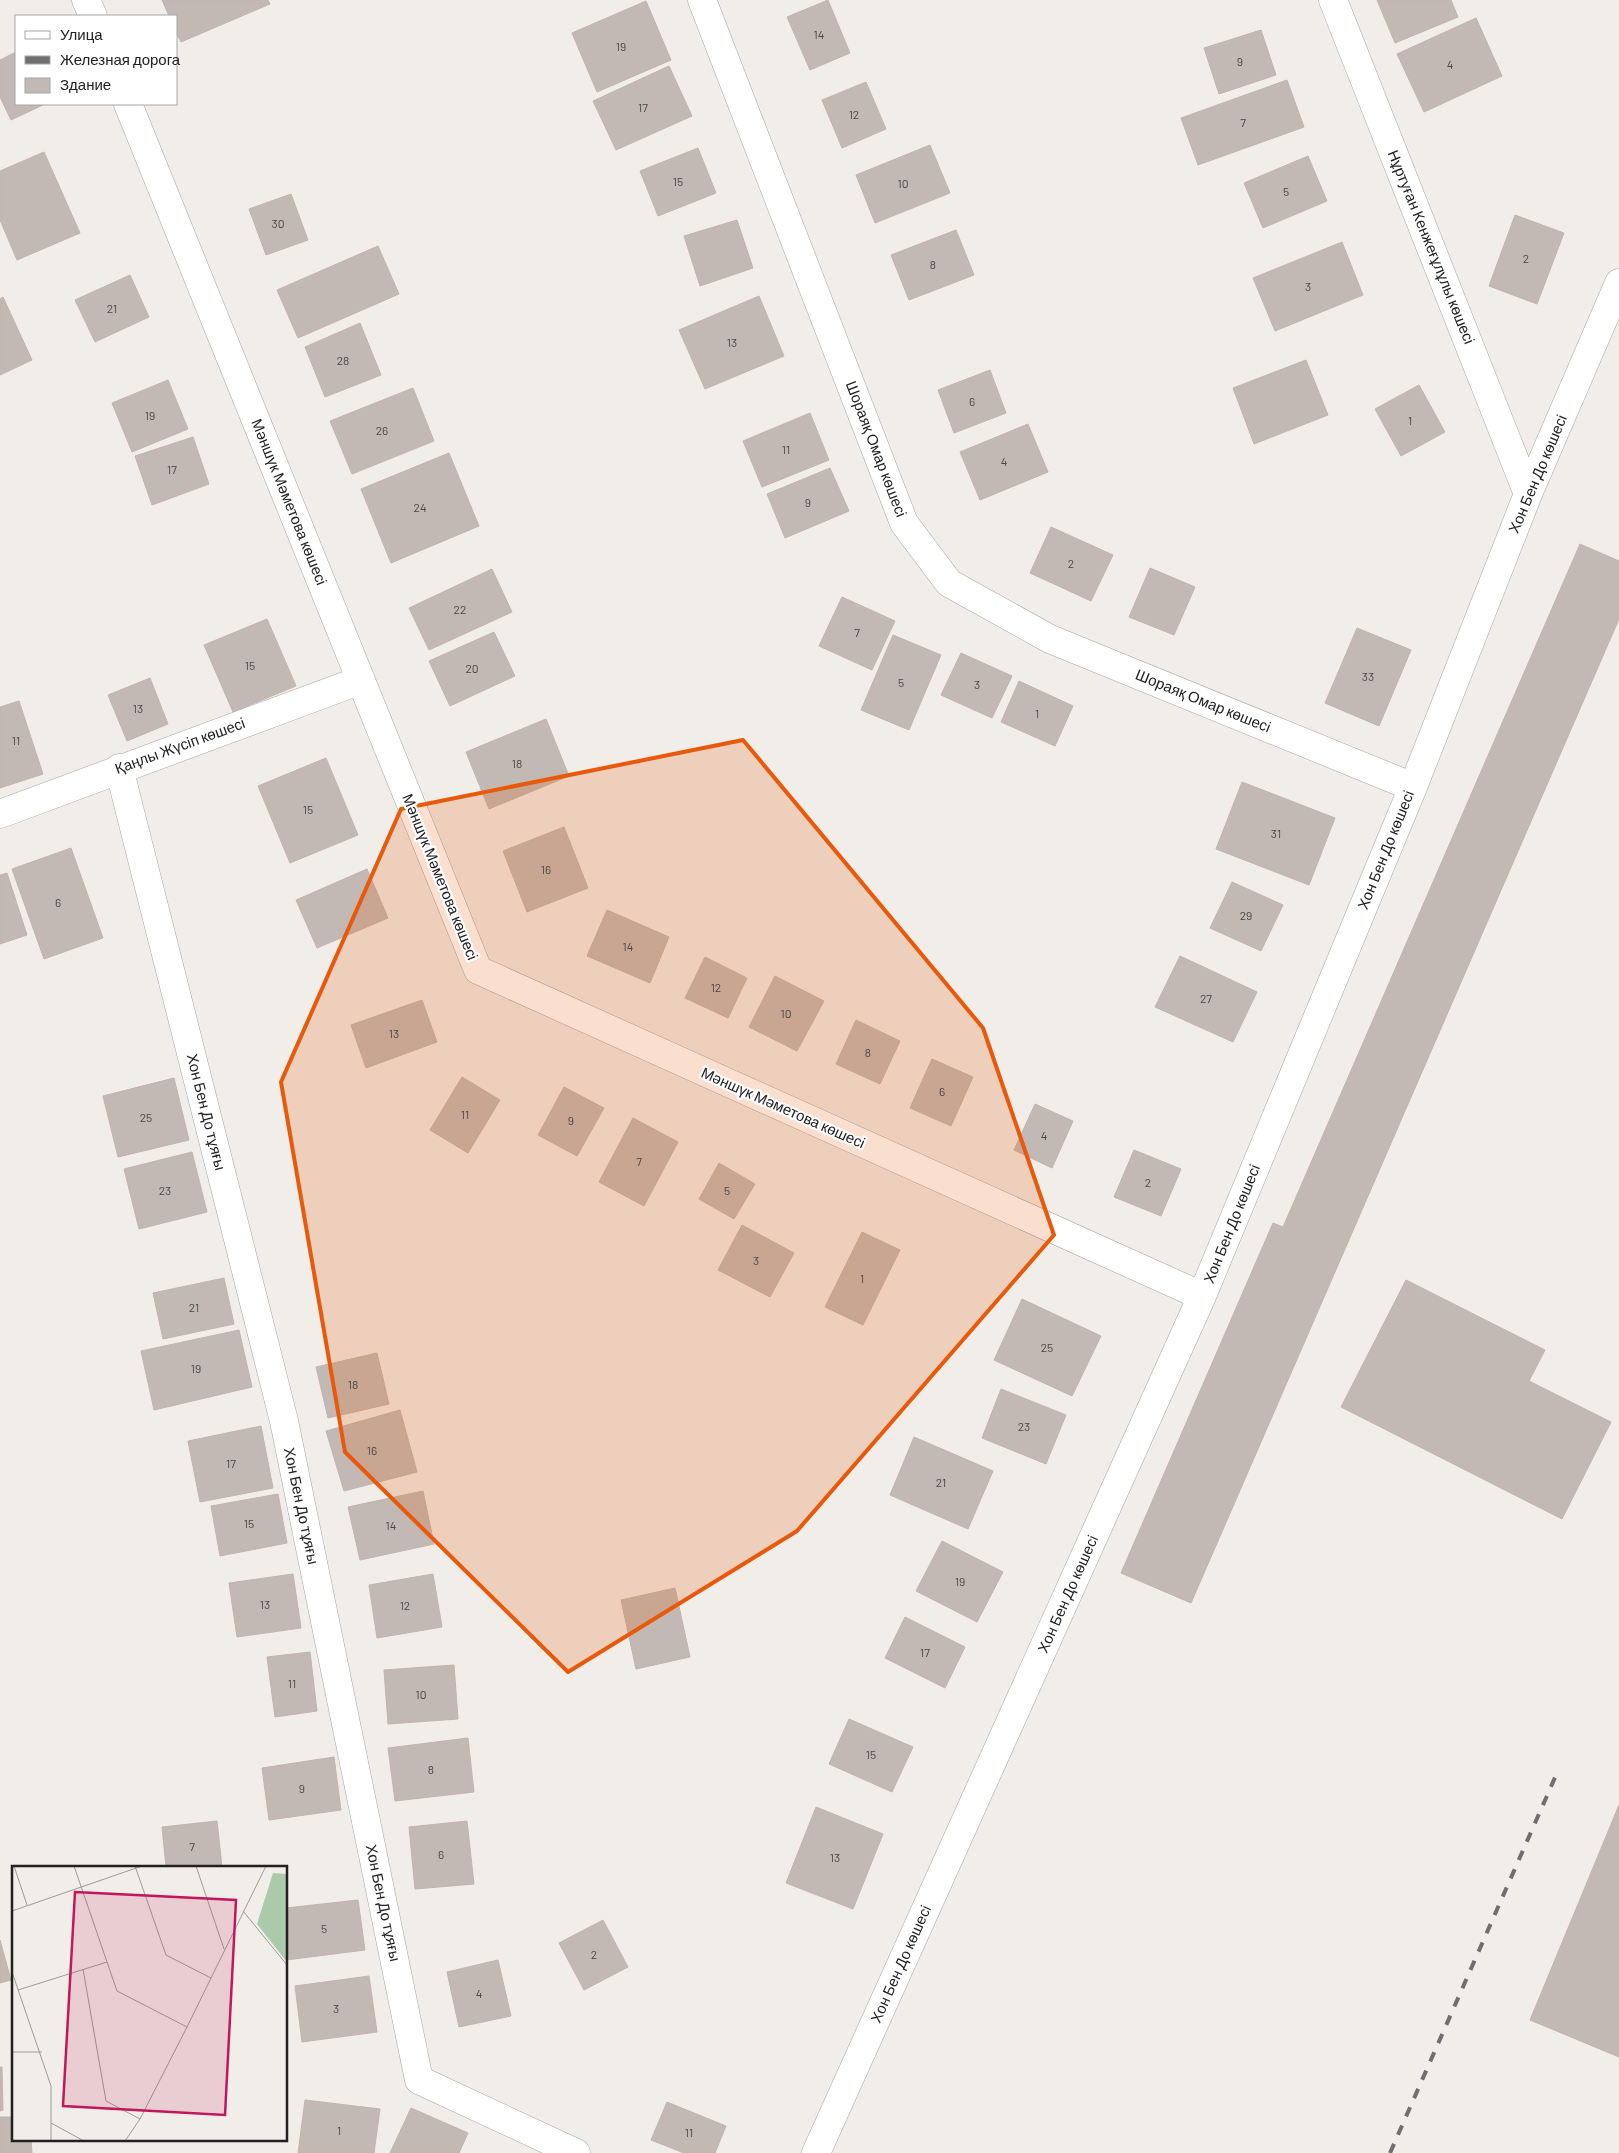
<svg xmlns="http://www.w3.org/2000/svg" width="1619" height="2153" font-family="Barlow,sans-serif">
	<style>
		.building { fill: #c2b9b5; stroke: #c3b3ab }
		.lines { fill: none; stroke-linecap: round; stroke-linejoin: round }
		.minor-casing { stroke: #a5a5a5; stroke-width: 29 }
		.minor { stroke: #fff; stroke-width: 28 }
		.rail { stroke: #6f6f6f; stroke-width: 4; stroke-dasharray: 10 10; stroke-linecap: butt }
		.marked { fill: #e8590c; fill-opacity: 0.2; stroke: #e8590c; stroke-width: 4; stroke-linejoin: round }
		.labels { text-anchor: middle; stroke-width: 4.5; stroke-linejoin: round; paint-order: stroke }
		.number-label { font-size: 12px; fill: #494746 }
		.street-label { font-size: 15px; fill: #212121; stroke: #fff }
		.inset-road { fill: none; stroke: #9e9b98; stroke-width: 1 }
		.view { fill: #c2185b; fill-opacity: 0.15; stroke: #c2185b; stroke-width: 2.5 }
		.inset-edge { fill: none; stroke: #212121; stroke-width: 2.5 }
	</style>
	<rect width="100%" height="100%" fill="#f1ede8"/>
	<path class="building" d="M162,0H268L270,4L181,42L176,32V16H169Z
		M828,0L850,53L810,70L787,17Z
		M1377,0H1451L1458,17L1395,43Z
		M646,1L671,60L597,92L572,33Z
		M1476,18L1502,76L1424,112L1397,54Z
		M1261,30L1276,75L1219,94L1204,48Z
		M16,52V104H45L11,120L0,97V60Z
		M669,66L692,116L616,150L593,101Z
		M1287,80L1304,127L1198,165L1181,118Z
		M866,82L886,129L842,148L822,100Z
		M930,145L950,193L875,223L856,175Z
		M698,148L716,193L658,216L640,171Z
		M44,152L80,233L17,260L0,220V171Z
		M1308,156L1327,201L1263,228L1244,183Z
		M291,194L308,240L266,255L249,209Z
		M1515,215L1564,233L1537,304L1489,286Z
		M737,220L753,268L700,286L684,236Z
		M956,230L974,275L909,300L891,255Z
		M1342,242L1363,295L1275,331L1253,278Z
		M378,246L399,294L298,338L277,290Z
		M130,275L149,317L95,342L75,300Z
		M759,296L784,356L705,389L679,330Z
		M3,297L32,360L0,375V299Z
		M360,323L381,375L325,397L305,347Z
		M1306,360L1328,415L1254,444L1233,388Z
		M990,370L1006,413L954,433L938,390Z
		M168,380L188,429L132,452L112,403Z
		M1419,385L1445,432L1401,456L1375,409Z
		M413,388L434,441L352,474L330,421Z
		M810,413L829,460L762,487L743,441Z
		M1028,424L1048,472L980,500L960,452Z
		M193,437L209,484L152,505L135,456Z
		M449,453L479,526L391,563L361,489Z
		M830,468L849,511L785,538L767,494Z
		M1051,527L1113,555L1091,601L1030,573Z
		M1580,544L1619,561V619L1191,1603L1121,1573L1273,1223L1283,1227Z
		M1150,568L1195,587L1174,635L1129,617Z
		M492,569L512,612L429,650L409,608Z
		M842,597L895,621L872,670L819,646Z
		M267,619L296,686L233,712L204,645Z
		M1357,628L1411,650L1379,726L1325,703Z
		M494,632L515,676L450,706L429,661Z
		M893,635L941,655L909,730L861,710Z
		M961,653L1012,676L992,718L941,695Z
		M150,678L168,724L127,741L108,695Z
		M1019,681L1073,706L1055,746L1001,722Z
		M19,701L43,774L0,788V707Z
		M546,719L569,776L489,809L466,752Z
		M326,758L358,835L290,863L258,786Z
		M1242,782L1335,818L1309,885L1216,849Z
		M564,827L588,888L527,912L503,851Z
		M71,848L103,938L44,959L12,869Z
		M367,869L388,918L317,948L296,900Z
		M7,873L27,935L0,944V875Z
		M1232,882L1283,905L1261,951L1210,928Z
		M607,910L669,937L650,983L587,956Z
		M1180,956L1257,992L1233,1042L1155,1007Z
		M705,957L747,978L728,1018L685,998Z
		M775,976L824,1001L797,1051L749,1027Z
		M422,1000L437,1042L366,1068L351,1025Z
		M856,1020L900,1041L880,1084L836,1064Z
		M932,1059L973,1077L951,1126L910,1108Z
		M462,1077L500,1100L468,1153L430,1130Z
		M174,1078L189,1140L118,1157L103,1096Z
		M564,1087L604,1108L577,1156L538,1135Z
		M1035,1104L1073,1121L1052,1168L1014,1150Z
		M633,1118L678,1142L644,1206L599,1182Z
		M1134,1150L1181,1169L1161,1216L1114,1197Z
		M192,1152L207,1212L139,1229L124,1169Z
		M719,1163L755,1184L734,1219L699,1199Z
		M742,1225L794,1253L770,1297L718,1270Z
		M862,1232L900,1250L863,1325L825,1307Z
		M224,1278L234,1324L163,1339L153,1293Z
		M1406,1280L1545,1350L1529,1381L1611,1422L1562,1519L1341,1407Z
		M1022,1299L1101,1336L1072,1396L994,1360Z
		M239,1330L252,1387L154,1410L141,1351Z
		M377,1353L389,1404L328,1418L316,1367Z
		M1001,1389L1066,1415L1046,1464L982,1438Z
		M400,1410L417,1472L344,1491L326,1431Z
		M261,1426L273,1488L200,1502L188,1441Z
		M914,1437L993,1471L968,1529L890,1495Z
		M423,1491L434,1544L360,1560L348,1507Z
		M278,1494L287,1543L220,1556L211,1506Z
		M942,1541L1003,1572L977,1622L916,1591Z
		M293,1574L301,1628L237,1637L229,1583Z
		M433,1574L442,1627L377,1638L369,1585Z
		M675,1588L690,1657L636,1669L621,1600Z
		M905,1617L965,1647L945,1688L885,1658Z
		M310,1652L317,1711L275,1717L267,1657Z
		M454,1665L458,1719L388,1724L384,1670Z
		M849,1719L913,1747L892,1792L829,1764Z
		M468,1738L474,1792L395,1801L388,1748Z
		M334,1757L341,1810L269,1820L262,1768Z
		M1619,1805V2057L1530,2020Z
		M816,1807L883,1834L853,1909L786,1883Z
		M217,1821L222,1867H166L162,1827Z
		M467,1821L474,1884L415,1889L409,1827Z
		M358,1900L365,1950L286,1960V1908Z
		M603,1920L628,1967L584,1990L559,1943Z
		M0,1940L11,1980L0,1983Z
		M498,1960L511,2016L459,2027L447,1972Z
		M369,1976L377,2032L302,2042L295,1986Z
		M0,2067H2L3,2110L0,2111Z
		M305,2100L380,2109L374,2153H298Z
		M667,2102L726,2126L715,2153H684L651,2140Z
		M411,2108L468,2133L459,2153H390Z
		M0,2117H14V2139H31L32,2153H0Z"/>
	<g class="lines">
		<g class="minor-casing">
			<path id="minor" d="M86,0L93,16
				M702,0L904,523L949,583L1050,639L1413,787
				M1333,0L1528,494
				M128,104L478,970L1202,1296
				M119,768L284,1421L419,2080L576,2153
				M0,814L361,680
				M816,2153L1202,1296L1413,787L1528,494L1619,283"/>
		</g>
		<use href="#minor" class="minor"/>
		<path class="rail" d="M1390,2153L1557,1773"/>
	</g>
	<path class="marked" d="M743,740L983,1028L1054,1235L797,1531L568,1672L345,1452L281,1082L401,809Z"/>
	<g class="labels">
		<g class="number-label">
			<text x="819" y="39">14</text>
			<text x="621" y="51">19</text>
			<text x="1240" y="66">9</text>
			<text x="1450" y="69">4</text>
			<text x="643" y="112">17</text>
			<text x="854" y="119">12</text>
			<text x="1243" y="127">7</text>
			<text x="678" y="186">15</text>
			<text x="903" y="188">10</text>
			<text x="1286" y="196">5</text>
			<text x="278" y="228">30</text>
			<text x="1526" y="263">2</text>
			<text x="933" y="269">8</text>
			<text x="1308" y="291">3</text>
			<text x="112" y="313">21</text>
			<text x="732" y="347">13</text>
			<text x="343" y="365">28</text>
			<text x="972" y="406">6</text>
			<text x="150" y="420">19</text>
			<text x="1410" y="425">1</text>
			<text x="382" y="435">26</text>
			<text x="786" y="454">11</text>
			<text x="1004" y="466">4</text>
			<text x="172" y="474">17</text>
			<text x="808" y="507">9</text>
			<text x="420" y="512">24</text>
			<text x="1071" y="568">2</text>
			<text x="460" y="614">22</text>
			<text x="857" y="637">7</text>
			<text x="250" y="670">15</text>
			<text x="472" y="673">20</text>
			<text x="1368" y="681">33</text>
			<text x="901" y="687">5</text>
			<text x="977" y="689">3</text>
			<text x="138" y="713">13</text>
			<text x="1037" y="718">1</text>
			<text x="16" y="745">11</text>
			<text x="517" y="768">18</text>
			<text x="308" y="814">15</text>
			<text x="1276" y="838">31</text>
			<text x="546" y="874">16</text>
			<text x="58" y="907">6</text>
			<text x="1246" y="920">29</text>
			<text x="628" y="951">14</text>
			<text x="716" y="992">12</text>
			<text x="1206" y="1003">27</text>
			<text x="786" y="1018">10</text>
			<text x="394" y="1038">13</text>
			<text x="868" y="1057">8</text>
			<text x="942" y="1096">6</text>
			<text x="465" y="1119">11</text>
			<text x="146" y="1122">25</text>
			<text x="571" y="1125">9</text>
			<text x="1044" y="1140">4</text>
			<text x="639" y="1166">7</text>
			<text x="1148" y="1187">2</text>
			<text x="165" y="1195">23</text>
			<text x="727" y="1195">5</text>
			<text x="756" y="1265">3</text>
			<text x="862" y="1283">1</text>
			<text x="194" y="1312">21</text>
			<text x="1047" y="1352">25</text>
			<text x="196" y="1373">19</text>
			<text x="353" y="1389">18</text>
			<text x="1024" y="1431">23</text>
			<text x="372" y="1455">16</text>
			<text x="231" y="1468">17</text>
			<text x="941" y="1487">21</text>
			<text x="249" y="1528">15</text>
			<text x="391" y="1530">14</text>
			<text x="960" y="1586">19</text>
			<text x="265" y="1609">13</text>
			<text x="405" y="1610">12</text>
			<text x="925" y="1657">17</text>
			<text x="292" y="1688">11</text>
			<text x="421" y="1699">10</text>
			<text x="871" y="1759">15</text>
			<text x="431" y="1774">8</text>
			<text x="302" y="1793">9</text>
			<text x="192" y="1851">7</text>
			<text x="441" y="1859">6</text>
			<text x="835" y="1862">13</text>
			<text x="324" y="1933">5</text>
			<text x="594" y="1959">2</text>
			<text x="479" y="1998">4</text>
			<text x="336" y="2013">3</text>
			<text x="339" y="2135">1</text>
			<text x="689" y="2137">11</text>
		</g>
		<g class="street-label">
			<text transform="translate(1431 247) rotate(68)" y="5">Нұртуған Кенжеғұлұлы көшесі</text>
			<text transform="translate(876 449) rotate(69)" y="5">Шораяқ Омар көшесі</text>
			<text transform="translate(1538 474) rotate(-67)" y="5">Хон Бен До көшесі</text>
			<text transform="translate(289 502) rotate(68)" y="5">Мәншүк Мәметова көшесі</text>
			<text transform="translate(1203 701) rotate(22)" y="5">Шораяқ Омар көшесі</text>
			<text transform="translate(180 746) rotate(-20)" y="5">Қаңлы Жүсіп көшесі</text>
			<text transform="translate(1386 850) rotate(-68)" y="5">Хон Бен До көшесі</text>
			<text transform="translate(440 877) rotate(68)" y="5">Мәншүк Мәметова көшесі</text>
			<text transform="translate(783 1108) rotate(24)" y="5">Мәншүк Мәметова көшесі</text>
			<text transform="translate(206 1112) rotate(76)" y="5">Хон Бен До тұяғы</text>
			<text transform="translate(1232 1224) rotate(-68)" y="5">Хон Бен До көшесі</text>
			<text transform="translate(301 1506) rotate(78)" y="5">Хон Бен До тұяғы</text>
			<text transform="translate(1068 1594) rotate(-66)" y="5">Хон Бен До көшесі</text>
			<text transform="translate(383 1903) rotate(78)" y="5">Хон Бен До тұяғы</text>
			<text transform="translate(901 1964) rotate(-66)" y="5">Хон Бен До көшесі</text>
		</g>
	</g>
	<g transform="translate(12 1866)">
		<rect width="275" height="275" fill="#f1ede8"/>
		<path d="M261,7L275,8V96L245,58Z" fill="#aacaab"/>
		<path class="inset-road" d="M2,0L15,39M62,0L105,125L175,161M123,0L154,89L199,112M184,0L212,83M0,45L130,0M231,45L275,99M71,103L94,235L128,253M0,106L39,220V275M6,124L95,96M0,186H30M39,257L72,275M113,275L128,253L175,161L254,0"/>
		<path class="view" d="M63,26L224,34L213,249L51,240Z"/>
		<rect width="275" height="275" class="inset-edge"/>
	</g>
	<rect x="15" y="15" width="162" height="90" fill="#ffffff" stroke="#a6a6a6"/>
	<rect x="25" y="31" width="25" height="8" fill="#ffffff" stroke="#a6a6a6"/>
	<text x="60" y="40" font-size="15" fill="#212121">Улица</text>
	<rect x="25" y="56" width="25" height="8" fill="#6f6f6f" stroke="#a6a6a6"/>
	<text x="60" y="65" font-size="15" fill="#212121">Железная дорога</text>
	<rect x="25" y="78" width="25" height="15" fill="#c2b9b5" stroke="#a6a6a6"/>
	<text x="60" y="90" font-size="15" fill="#212121">Здание</text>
</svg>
